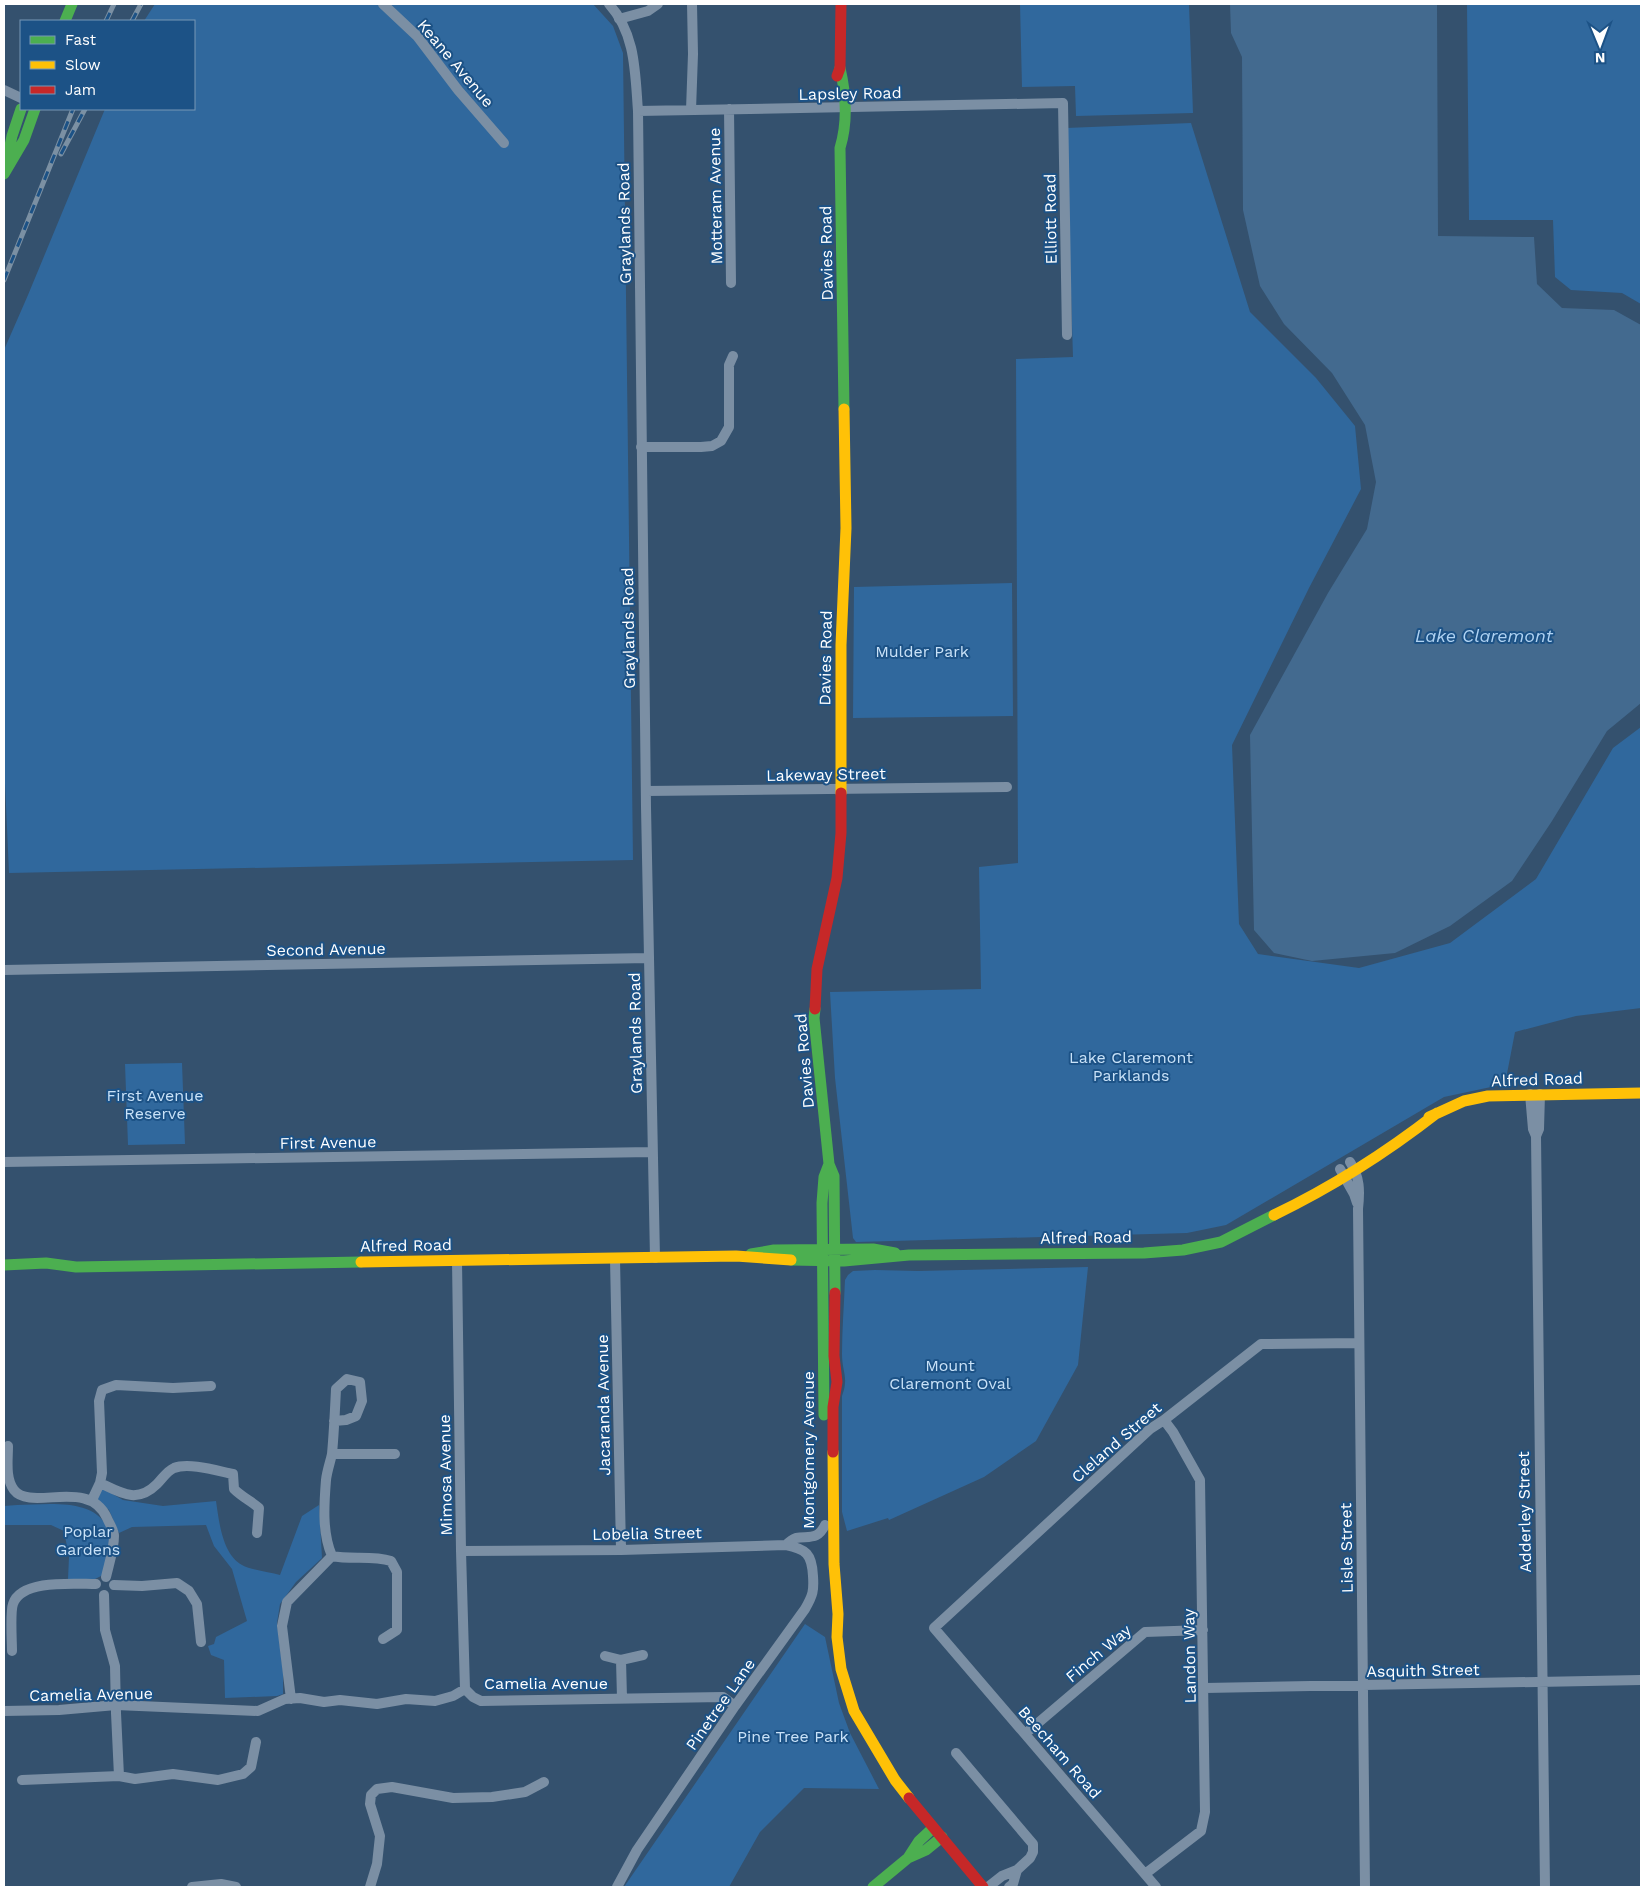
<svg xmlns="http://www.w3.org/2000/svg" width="1645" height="1891" font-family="'Work Sans',sans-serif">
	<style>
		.green { fill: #30689d }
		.water { fill: #436a8f }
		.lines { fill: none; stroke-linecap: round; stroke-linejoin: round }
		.street { stroke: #7b8fa4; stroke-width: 10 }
		.fast { stroke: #4caf50; stroke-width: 11 }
		.slow { stroke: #ffc107; stroke-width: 11 }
		.jam { stroke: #c62828; stroke-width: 11 }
		.rail-casing { stroke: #7b90a3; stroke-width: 5 }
		.rail { stroke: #1c5286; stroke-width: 3; stroke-dasharray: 9; stroke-linecap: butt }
		.labels { text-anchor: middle; stroke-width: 4; stroke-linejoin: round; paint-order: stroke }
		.street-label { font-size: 16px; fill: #fff; stroke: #1c5286 }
		.park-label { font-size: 16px; fill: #c9e2f8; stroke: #1c5286 }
		.water-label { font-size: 18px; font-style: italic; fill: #b0d3f3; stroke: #1c5286 }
	</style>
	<rect width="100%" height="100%" fill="#34516e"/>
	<path class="green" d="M155,4H593L613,26L623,53L633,860L9,873L4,761V350L28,295L105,109H194V21H144Z
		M1020,4H1189L1193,113L1076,116L1075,86L1022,87Z
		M1467,4H1641V304L1622,293L1571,290L1555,277L1553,220H1469Z
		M1191,123L1250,312L1316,378L1355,426L1361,489L1309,588L1232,745L1239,924L1258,954L1359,968L1450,943L1536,879L1613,748L1641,727V1008L1576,1016L1515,1032L1505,1084L1444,1097L1226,1225L1187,1233L856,1242L853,1238L835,1078L830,992L981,989L979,867L1018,863L1016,359L1073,357L1066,128Z
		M1012,583L1013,716L853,718L854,587Z
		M182,1063L185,1144L128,1145L125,1064Z
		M1088,1267L1078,1365L1036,1441L984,1477L889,1520L888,1518L847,1531L842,1512V1396C849,1377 842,1372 842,1354C842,1330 844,1305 845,1280L848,1275L853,1271L875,1270L918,1271Z
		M102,1488L123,1500L163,1506L216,1501C219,1521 222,1554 242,1565C251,1570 269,1572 280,1575L302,1516L319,1505L322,1558L296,1582L280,1604L277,1623L283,1671V1694L277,1696L225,1698L224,1660L211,1655L208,1646L214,1644L216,1637L247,1621L232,1569L214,1546L206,1525L132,1527L119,1533L109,1510L97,1500Z
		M17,1505C47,1505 99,1496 110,1534C112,1543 108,1563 107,1573L93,1580L68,1579L69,1557L64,1531L51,1525H4V1506Z
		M805,1624L825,1637L839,1703L850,1733L879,1789L804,1788L760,1832L729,1887H624Z"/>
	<path class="water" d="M1230,4H1437L1438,236L1534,237L1537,284L1562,308L1614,310L1641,325V703L1607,731L1552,821L1512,881L1450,926L1395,953L1312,961L1274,953L1254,930L1250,735L1328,593L1367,529L1376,482L1365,425L1332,373L1284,324L1260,286L1243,210L1242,57L1231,33Z"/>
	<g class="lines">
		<path class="street" d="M383,4L417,36L458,90L504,143
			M609,4C636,34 635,73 638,111L646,807L655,1258
			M619,19L648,11L658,4
			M4,90L21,98
			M729,109L731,283
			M691,110L693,54L692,4
			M638,111L1063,103L1067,335
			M641,447H701L712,446L721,441L729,427V365L733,356
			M646,791L1007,787
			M4,970L649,958
			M1530,1094L1533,1129L1536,1136L1545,1887
			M1536,1136L1539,1129L1540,1094
			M4,1162L652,1152
			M1350,1162C1360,1177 1360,1191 1358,1209L1365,1887
			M1340,1169L1354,1194L1357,1203
			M615,1259L621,1550
			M457,1260L461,1551L465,1689
			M8,1446C8,1460 5,1478 14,1490C31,1512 89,1477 107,1518C109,1523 114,1530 114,1536C114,1549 109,1564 106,1577
			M332,1454H395
			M100,1483C121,1493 137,1504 157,1484C163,1478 167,1471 174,1468C189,1462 218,1471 233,1474L234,1489C242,1497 251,1501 259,1508L257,1533
			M92,1500L100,1483L102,1473L99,1401L102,1390L116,1385L173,1388L211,1386
			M461,1551L621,1550L786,1545C789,1542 793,1539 796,1538C810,1536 818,1540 825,1525
			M332,1556C351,1560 372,1555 391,1561L397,1572V1630L383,1639
			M114,1585L142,1586L177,1583L189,1591L197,1604L201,1642
			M104,1595L105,1630L115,1666L116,1713L119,1776
			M12,1651C12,1641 10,1612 13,1604C21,1579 74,1584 96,1584
			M605,1656L621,1660
			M1205,1688L1641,1680
			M622,1698L621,1660L643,1655
			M291,1699L282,1626L287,1602L332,1556C322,1533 324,1505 326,1480C327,1471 330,1463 332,1454C334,1432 335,1410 336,1389L347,1379L360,1382L362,1401L356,1416L346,1420L334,1421
			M4,1711L59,1710L116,1705L258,1711L285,1699L300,1698L324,1702L340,1700L377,1704L406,1699L435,1701L453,1696L465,1689L473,1697L481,1701L723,1697L735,1706
			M1025,1734L1145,1632L1203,1630
			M956,1753L1033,1844V1852L1030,1858L1017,1870L1002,1876L988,1887
			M22,1780L119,1776L135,1779L173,1774L218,1780L243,1774L251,1767L256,1742
			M1145,1874L1201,1831L1205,1812L1200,1480L1173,1432L1164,1420
			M192,1887L221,1884L236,1887
			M370,1887L377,1864L380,1836L370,1804L371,1795L377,1789L392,1787L453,1798L492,1797L525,1792L544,1782
			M617,1887L637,1850L735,1706L805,1609C813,1595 814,1591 813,1576C812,1554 806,1549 786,1545
			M1009,1887L1013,1884L1017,1870
			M1156,1887L934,1628L1150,1429L1164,1420L1261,1344L1359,1343"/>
		<path class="fast" d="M65,21L72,4
			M840,68C846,94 848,122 840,148L844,409
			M7,160L12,136L21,109
			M4,174L24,140L35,109
			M815,1009L814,1018L829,1164L834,1176L835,1293
			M751,1254L774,1250L873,1249L895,1253
			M791,1260L844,1261L909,1255L1144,1253L1183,1250L1221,1242L1274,1215
			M4,1265L46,1263L76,1267L361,1262
			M824,1415L822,1203L824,1177L829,1164
			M908,1858L919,1841L933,1828
			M873,1887L908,1858L926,1850L942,1837"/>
		<path class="slow" d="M841,793V645L846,528L844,409
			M1429,1117L1464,1101L1488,1096L1641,1093
			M1274,1215C1332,1187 1387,1152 1437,1113
			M361,1262L736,1256L791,1260
			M833,1452L834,1564L838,1614L837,1637L841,1669L854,1711L895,1780L909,1798"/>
		<path class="jam" d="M837,76L840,68L841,4
			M815,1009L817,969L837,878L841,833V793
			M833,1452V1407L837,1382L834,1356L835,1293
			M909,1798L983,1887"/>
		<g class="rail-casing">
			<path id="rail" d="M106,21L114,4
				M132,21L141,4
				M61,154L85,109
				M4,280L73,109"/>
		</g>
		<use href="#rail" class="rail"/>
	</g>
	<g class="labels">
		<g class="street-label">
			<text transform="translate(456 63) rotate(50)" y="6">Keane Avenue</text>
			<text transform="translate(850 93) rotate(-1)" y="6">Lapsley Road</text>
			<text transform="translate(715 196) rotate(-91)" y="6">Motteram Avenue</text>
			<text transform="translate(1050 219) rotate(-91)" y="6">Elliott Road</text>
			<text transform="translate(624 223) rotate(-91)" y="6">Graylands Road</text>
			<text transform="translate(826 253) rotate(-91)" y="6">Davies Road</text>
			<text transform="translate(628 628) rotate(-91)" y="6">Graylands Road</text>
			<text transform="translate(825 658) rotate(-89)" y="6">Davies Road</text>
			<text transform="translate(826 774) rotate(-1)" y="6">Lakeway Street</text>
			<text transform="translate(326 949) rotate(-1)" y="6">Second Avenue</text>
			<text transform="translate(635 1033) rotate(-91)" y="6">Graylands Road</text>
			<text transform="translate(804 1061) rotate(-95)" y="6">Davies Road</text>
			<text transform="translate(1537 1079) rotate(-2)" y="6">Alfred Road</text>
			<text transform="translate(328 1142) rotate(-1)" y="6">First Avenue</text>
			<text transform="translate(1086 1237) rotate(-1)" y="6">Alfred Road</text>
			<text transform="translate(406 1245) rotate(-1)" y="6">Alfred Road</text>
			<text transform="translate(603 1405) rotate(-91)" y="6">Jacaranda Avenue</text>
			<text transform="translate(1116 1442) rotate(-41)" y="6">Cleland Street</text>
			<text transform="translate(808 1450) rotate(-90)" y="6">Montgomery Avenue</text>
			<text transform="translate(445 1475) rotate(-91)" y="6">Mimosa Avenue</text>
			<text transform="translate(1524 1512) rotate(-91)" y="6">Adderley Street</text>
			<text transform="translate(647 1533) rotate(-1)" y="6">Lobelia Street</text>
			<text transform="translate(1346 1548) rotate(-91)" y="6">Lisle Street</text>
			<text transform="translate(1098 1653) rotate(-40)" y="6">Finch Way</text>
			<text transform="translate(1189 1656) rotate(-91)" y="6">Landon Way</text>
			<text transform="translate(1423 1670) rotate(-1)" y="6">Asquith Street</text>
			<text x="546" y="1689">Camelia Avenue</text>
			<text transform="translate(91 1694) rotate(-1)" y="6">Camelia Avenue</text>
			<text transform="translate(720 1704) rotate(-55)" y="6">Pinetree Lane</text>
			<text transform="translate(1060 1752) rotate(49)" y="6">Beecham Road</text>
		</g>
		<g class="park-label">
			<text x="922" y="657">Mulder Park</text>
			<text x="1131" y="1063">Lake Claremont<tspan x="1131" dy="18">Parklands</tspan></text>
			<text x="155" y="1101">First Avenue<tspan x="155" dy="18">Reserve</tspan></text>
			<text x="950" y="1371">Mount<tspan x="950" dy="18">Claremont Oval</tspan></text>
			<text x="88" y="1537">Poplar<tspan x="88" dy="18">Gardens</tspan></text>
			<text x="793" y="1742">Pine Tree Park</text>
		</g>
		<g class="water-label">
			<text x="1484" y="642">Lake Claremont</text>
		</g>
	</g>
	<rect width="1645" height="1891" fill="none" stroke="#ffffff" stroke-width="10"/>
	<rect x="20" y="20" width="175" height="90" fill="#1c5286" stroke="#7797b6"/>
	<rect x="30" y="36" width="25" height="8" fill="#4caf50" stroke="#7797b6"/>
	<text x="65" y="45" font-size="15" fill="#ffffff">Fast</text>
	<rect x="30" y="61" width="25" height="8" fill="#ffc107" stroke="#7797b6"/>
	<text x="65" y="70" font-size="15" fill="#ffffff">Slow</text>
	<rect x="30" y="86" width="25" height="8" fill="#c62828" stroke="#7797b6"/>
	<text x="65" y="95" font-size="15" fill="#ffffff">Jam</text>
	<g transform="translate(1600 45) rotate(179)" stroke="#1c5286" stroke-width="4" paint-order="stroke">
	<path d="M0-4L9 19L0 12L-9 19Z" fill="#ffffff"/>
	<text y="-8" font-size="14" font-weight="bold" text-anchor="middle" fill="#ffffff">N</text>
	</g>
</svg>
